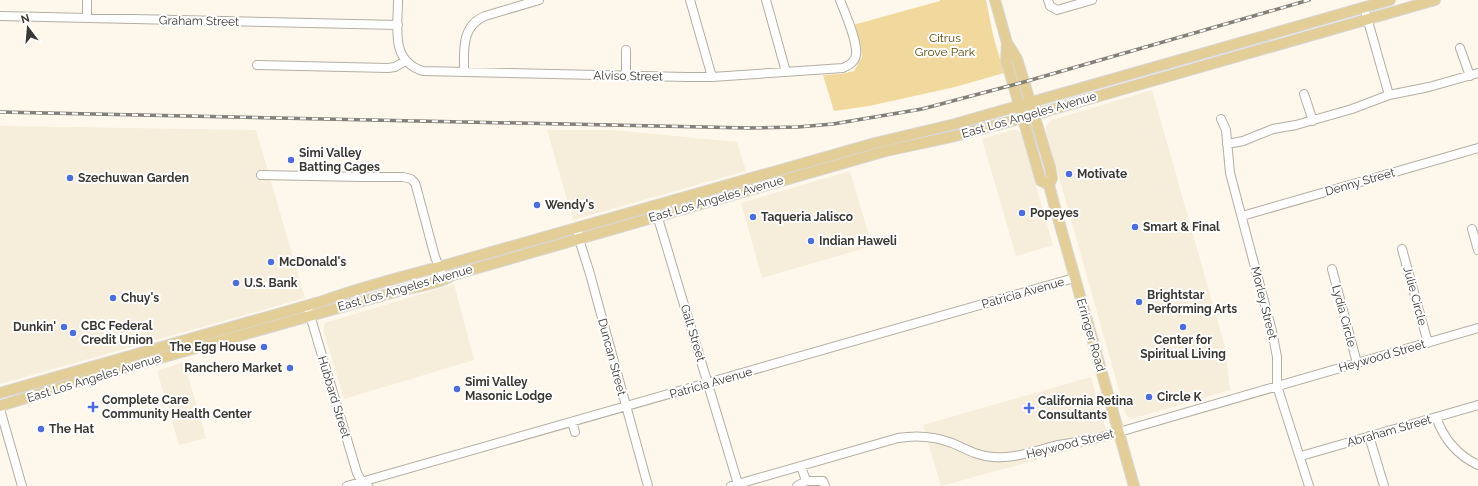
<svg xmlns="http://www.w3.org/2000/svg" width="1478" height="486" font-family="Raleway,sans-serif">
	<style>
		.built { fill: #f6eeda }
		.green { fill: #f1d99e }
		.lines { fill: none; stroke-linecap: round; stroke-linejoin: round }
		.minor-casing { stroke: #b4afa3; stroke-width: 10 }
		.major-casing { stroke: #d8d7d6; stroke-width: 12 }
		.minor { stroke: #fff; stroke-width: 8 }
		.major { stroke: #e3ce98; stroke-width: 10 }
		.rail-casing { stroke: #848078; stroke-width: 3.5 }
		.rail { stroke: #fff; stroke-width: 2; stroke-dasharray: 6; stroke-linecap: butt }
		.poi-dot { fill: #4c6ee2; stroke: #fff; stroke-width: 1.5 }
		.labels { text-anchor: middle; stroke-width: 4; stroke-linejoin: round; paint-order: stroke }
		.street-label { font-size: 12px; fill: #3b3934; stroke: #fff }
		.park-label { font-size: 12px; fill: #5e4800; stroke: #fff }
		.poi-label { font-size: 12px; font-weight: bold; fill: #3b3934; stroke: #fff; text-anchor: start }
	</style>
	<rect width="100%" height="100%" fill="#fdf8eb"/>
	<path class="built" d="M1152,90L1223,340L1226,354L1230,390L1131,419L1126,415L1046,131V126L1052,120Z
		M0,126L256,130L305,298L0,384Z
		M547,130H612L737,142L746,171L573,220Z
		M1012,130H1017L1021,133L1053,245L1016,256L982,139Z
		M850,171L872,246L762,278L741,203Z
		M454,284L474,360L344,399L323,329L325,323Z
		M184,362L206,438L179,445L157,371Z
		M1091,377L1109,440L941,486L923,425Z"/>
	<path class="green" d="M940,0H986L993,35L1004,73L955,87L869,106L834,111L823,75L841,74L854,71L862,57L861,46L853,25L940,1Z"/>
	<g class="lines">
		<g class="minor-casing">
			<path id="minor" d="M398,0C398,28 390,61 423,71L687,77H712L843,68C849,65 855,62 856,55C858,42 845,13 840,0
				M690,0L712,77
				M766,0L786,72
				M1048,0L1050,6L1057,10L1092,0
				M1364,7L1389,95
				M0,16L398,25
				M87,18V0
				M1460,48L1470,76
				M257,65L388,68L395,67L405,61
				M464,72C464,50 461,26 485,16L539,0
				M626,76V50
				M1304,94L1313,121
				M1221,119L1226,130L1230,173L1272,331L1277,357V386L1309,486
				M1227,144L1243,141L1273,129L1296,125L1352,109L1389,95L1429,87L1478,73
				M261,175L361,177H403L411,179L415,183L416,186L435,257L445,280
				M654,205L738,484
				M1242,216L1478,148
				M578,228L579,239L590,274L648,486
				M1472,229L1478,250
				M1402,249L1428,343
				M1332,269L1357,363
				M307,305L357,473L362,482L368,486
				M0,409L22,486
				M1436,417C1444,440 1457,455 1478,465
				M572,422L575,432
				M1369,436L1384,486
				M1301,456L1478,405
				M801,466L806,481
				M347,486L1074,278
				M731,486L898,438C916,435 934,436 952,443C966,449 978,456 993,457C1016,459 1036,450 1059,445C1069,443 1079,442 1089,440C1099,438 1109,435 1119,432L1478,328
				M797,486L806,481H823L825,486"/>
		</g>
		<g class="major-casing">
			<path id="major" d="M995,0L1007,43L1017,59L1050,167L1052,178L1049,185L1054,204L1134,486
				M1007,43L1006,61L1011,77L1041,181L1049,185
				M0,393L323,301C361,287 400,277 439,267L875,143L955,124L1390,0
				M0,406L100,375L402,290C419,286 438,284 453,275L886,151L951,137L1008,122L1435,0"/>
		</g>
		<use href="#minor" class="minor"/>
		<use href="#major" class="major"/>
		<g class="rail-casing">
			<path id="rail" d="M0,112L749,128L798,127L833,124L922,109L1024,82L1309,0"/>
		</g>
		<use href="#rail" class="rail"/>
	</g>
	<g class="poi-dot">
		<circle cx="291" cy="160" r="4"/>
		<circle cx="1069" cy="174" r="4"/>
		<circle cx="70" cy="178" r="4"/>
		<circle cx="537" cy="205" r="4"/>
		<circle cx="1022" cy="213" r="4"/>
		<circle cx="753" cy="217" r="4"/>
		<circle cx="1135" cy="227" r="4"/>
		<circle cx="811" cy="241" r="4"/>
		<circle cx="271" cy="262" r="4"/>
		<circle cx="236" cy="283" r="4"/>
		<circle cx="113" cy="298" r="4"/>
		<circle cx="1139" cy="302" r="4"/>
		<circle cx="64" cy="327" r="4"/>
		<circle cx="1183" cy="327" r="4"/>
		<circle cx="73" cy="333" r="4"/>
		<circle cx="264" cy="347" r="4"/>
		<circle cx="290" cy="368" r="4"/>
		<circle cx="457" cy="389" r="4"/>
		<circle cx="1149" cy="397" r="4"/>
		<path d="M91 401h4v4h4v4h-4v4h-4v-4h-4v-4h4z"/>
		<path d="M1027 402h4v4h4v4h-4v4h-4v-4h-4v-4h4z"/>
		<circle cx="41" cy="429" r="4"/>
	</g>
	<g class="labels">
		<g class="street-label">
			<text transform="translate(199 21) rotate(1)" y="4">Graham Street</text>
			<text transform="translate(628 76) rotate(1)" y="4">Alviso Street</text>
			<text transform="translate(1029 115) rotate(-16)" y="4">East Los Angeles Avenue</text>
			<text transform="translate(1360 182) rotate(-16)" y="4">Denny Street</text>
			<text transform="translate(716 199) rotate(-16)" y="4">East Los Angeles Avenue</text>
			<text transform="translate(405 288) rotate(-16)" y="4">East Los Angeles Avenue</text>
			<text transform="translate(1023 293) rotate(-16)" y="4">Patricia Avenue</text>
			<text transform="translate(1415 296) rotate(75)" y="4">Julie Circle</text>
			<text transform="translate(1264 303) rotate(76)" y="4">Morley Street</text>
			<text transform="translate(1344 316) rotate(75)" y="4">Lydia Circle</text>
			<text transform="translate(693 333) rotate(73)" y="4">Galt Street</text>
			<text transform="translate(1091 335) rotate(74)" y="4">Erringer Road</text>
			<text transform="translate(1382 356) rotate(-16)" y="4">Heywood Street</text>
			<text transform="translate(612 357) rotate(75)" y="4">Duncan Street</text>
			<text transform="translate(94 378) rotate(-17)" y="4">East Los Angeles Avenue</text>
			<text transform="translate(711 383) rotate(-16)" y="4">Patricia Avenue</text>
			<text transform="translate(334 397) rotate(73)" y="4">Hubbard Street</text>
			<text transform="translate(1389 431) rotate(-16)" y="4">Abraham Street</text>
			<text transform="translate(1070 444) rotate(-14)" y="4">Heywood Street</text>
		</g>
		<g class="park-label">
			<text x="945" y="42">Citrus<tspan x="945" dy="14">Grove Park</tspan></text>
		</g>
		<g class="poi-label">
			<text x="299" y="157">Simi Valley<tspan x="299" dy="14">Batting Cages</tspan></text>
			<text x="1077" y="178">Motivate</text>
			<text x="78" y="182">Szechuwan Garden</text>
			<text x="545" y="209">Wendy's</text>
			<text x="1030" y="217">Popeyes</text>
			<text x="761" y="221">Taqueria Jalisco</text>
			<text x="1143" y="231">Smart &amp; Final</text>
			<text x="819" y="245">Indian Haweli</text>
			<text x="279" y="266">McDonald's</text>
			<text x="244" y="287">U.S. Bank</text>
			<text x="1147" y="299">Brightstar<tspan x="1147" dy="14">Performing Arts</tspan></text>
			<text x="121" y="302">Chuy's</text>
			<text x="81" y="330">CBC Federal<tspan x="81" dy="14">Credit Union</tspan></text>
			<text x="56" y="331" text-anchor="end">Dunkin'</text>
			<text x="1183" y="344" text-anchor="middle">Center for<tspan x="1183" dy="14">Spiritual Living</tspan></text>
			<text x="256" y="351" text-anchor="end">The Egg House</text>
			<text x="282" y="372" text-anchor="end">Ranchero Market</text>
			<text x="465" y="386">Simi Valley<tspan x="465" dy="14">Masonic Lodge</tspan></text>
			<text x="1157" y="401">Circle K</text>
			<text x="102" y="404">Complete Care<tspan x="102" dy="14">Community Health Center</tspan></text>
			<text x="1038" y="405">California Retina<tspan x="1038" dy="14">Consultants</tspan></text>
			<text x="49" y="433">The Hat</text>
		</g>
	</g>
	<g transform="translate(28 28) rotate(344)" stroke="#ffffff" stroke-width="3" paint-order="stroke">
	<path d="M0-3L7 15L0 10L-7 15Z" fill="#3b3934"/>
	<text y="-6" font-size="11" font-weight="bold" text-anchor="middle" fill="#3b3934">N</text>
	</g>
</svg>
